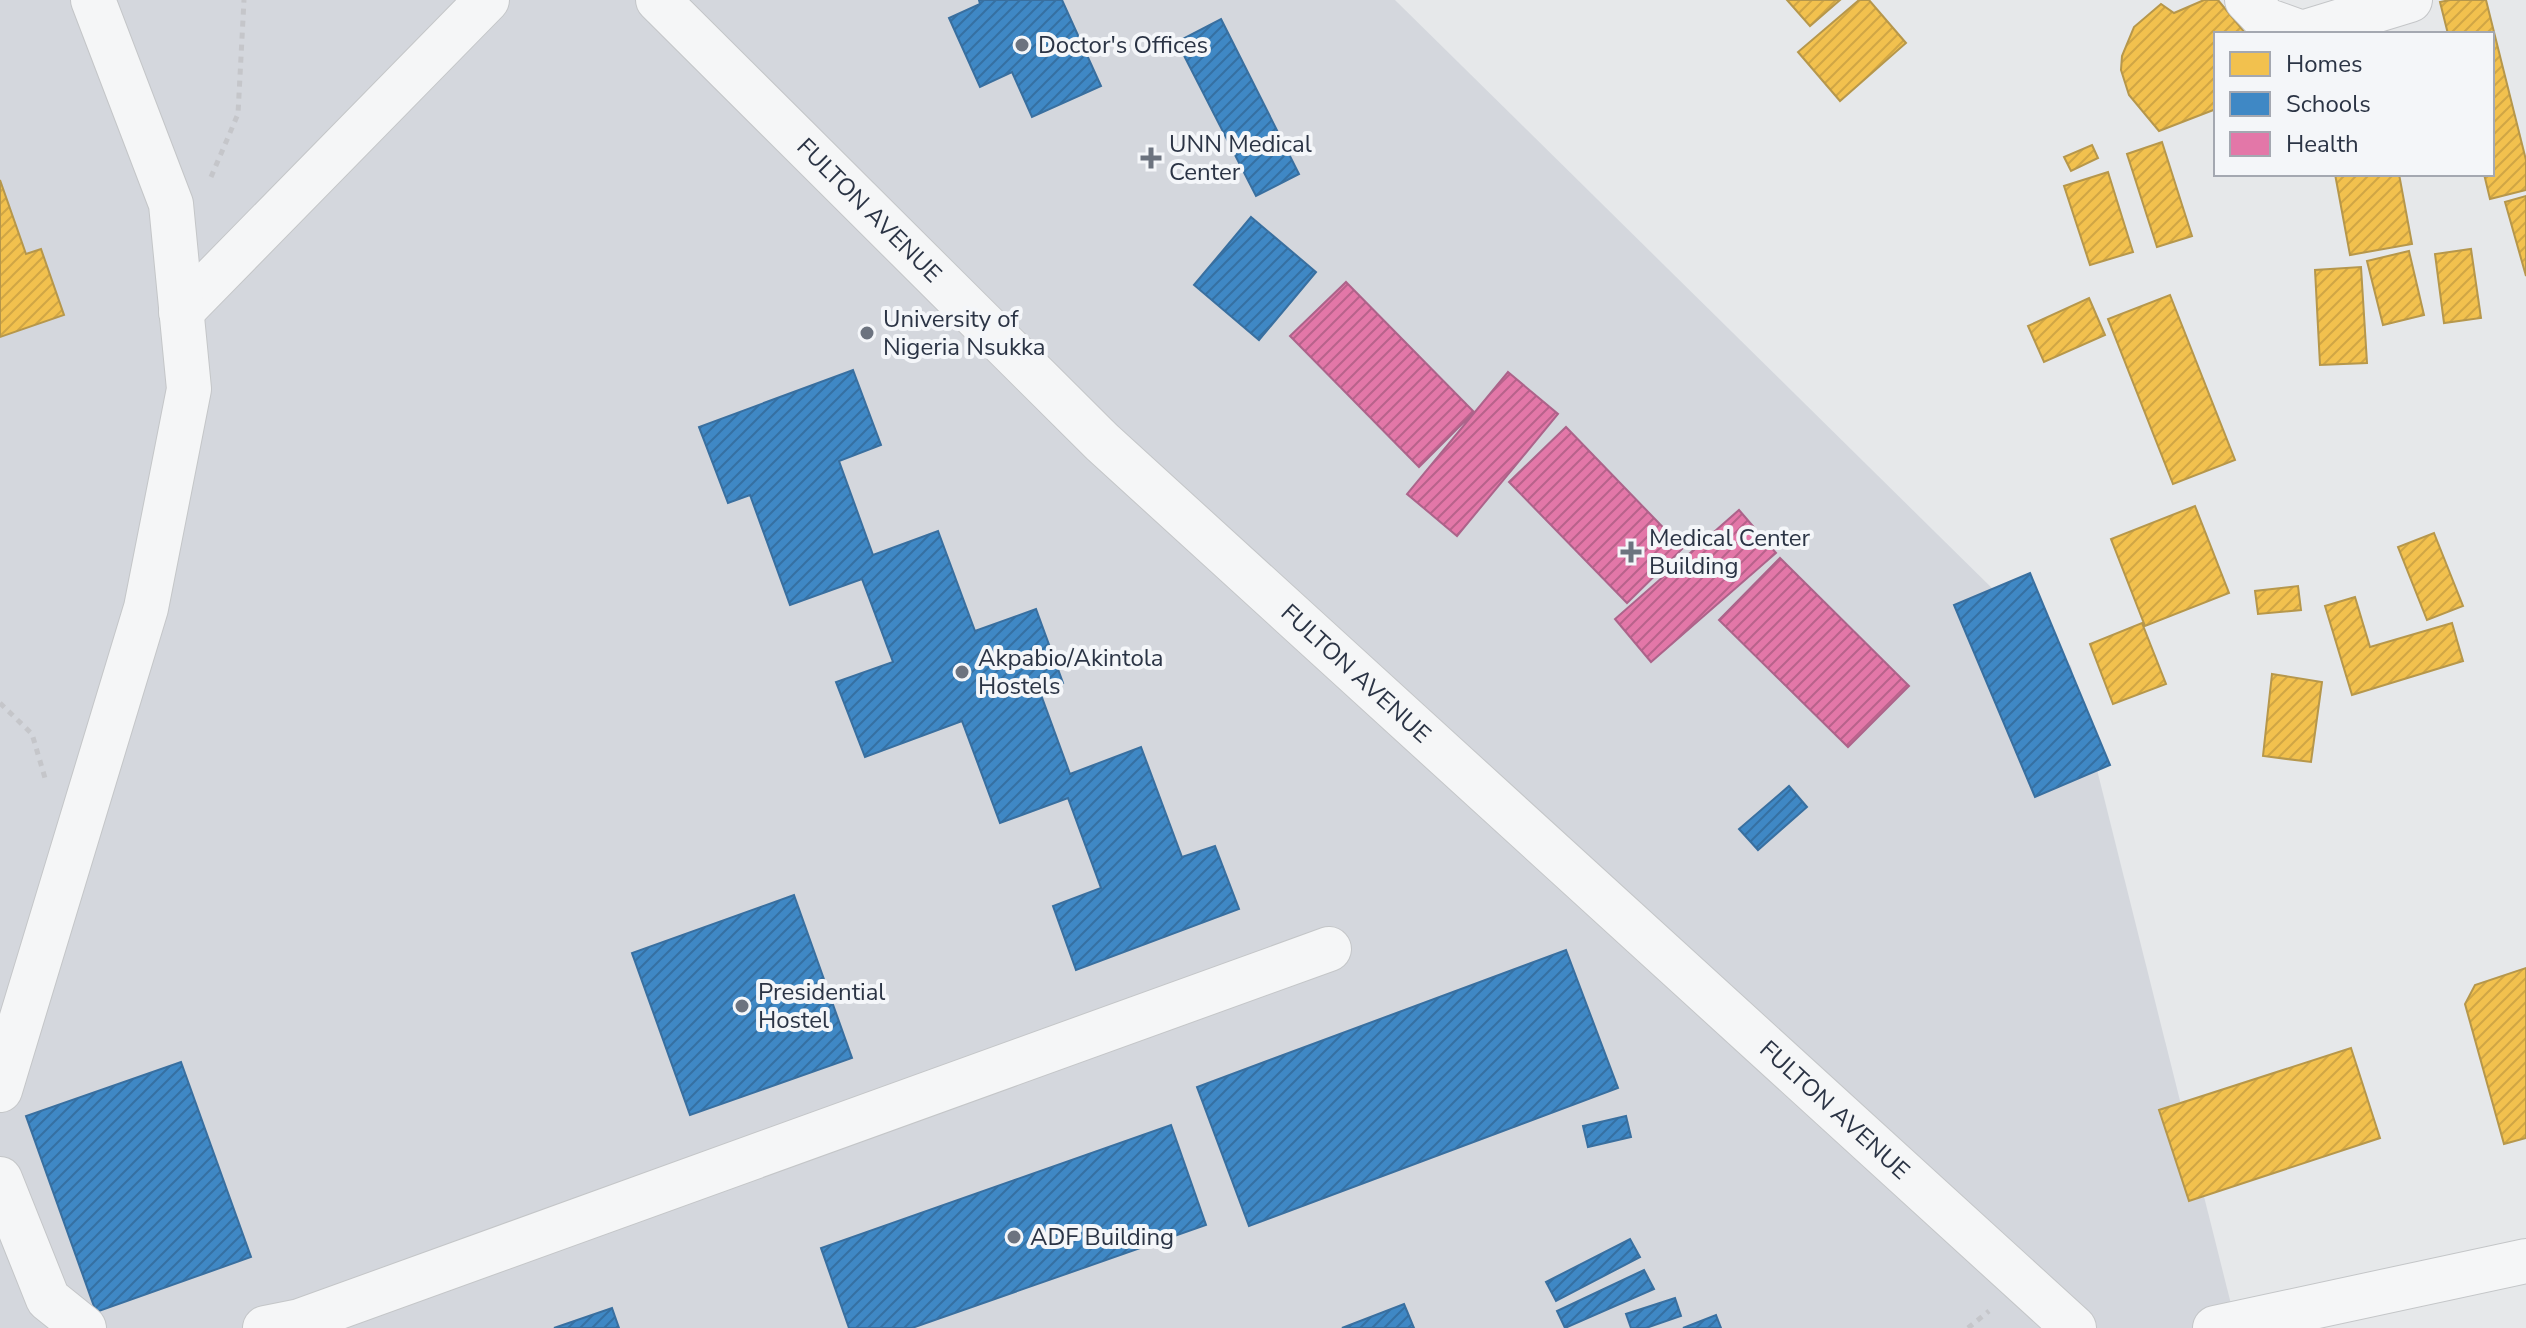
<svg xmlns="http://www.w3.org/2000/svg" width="2526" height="1328" font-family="'Nunito Sans',sans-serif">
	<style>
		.built { fill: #d4d7dd }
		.homes { fill: url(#homes-hatch); stroke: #b6974b; stroke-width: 2 }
		.schools { fill: url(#schools-hatch); stroke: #396f9f; stroke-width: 2 }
		.health { fill: url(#health-hatch); stroke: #ac638a; stroke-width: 2 }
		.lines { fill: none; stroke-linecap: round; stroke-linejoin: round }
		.minor-casing { stroke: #c4c6c8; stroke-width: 46 }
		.path { stroke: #c5c6ca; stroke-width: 5; stroke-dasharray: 6 6; stroke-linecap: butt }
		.minor { stroke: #f5f6f7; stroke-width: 44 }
		.poi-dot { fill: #6c737f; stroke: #f4f6f9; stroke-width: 3 }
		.labels { text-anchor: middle; stroke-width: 8; stroke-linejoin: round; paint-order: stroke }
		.poi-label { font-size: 24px; fill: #2b3445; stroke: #f4f6f9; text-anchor: start }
		.street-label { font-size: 24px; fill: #2b3445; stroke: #f4f6f9 }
	</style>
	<defs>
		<pattern id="homes-hatch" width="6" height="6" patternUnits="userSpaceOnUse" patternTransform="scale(2)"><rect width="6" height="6" fill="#f2c14e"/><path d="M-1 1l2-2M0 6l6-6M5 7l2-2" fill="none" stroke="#d0a645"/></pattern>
		<pattern id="schools-hatch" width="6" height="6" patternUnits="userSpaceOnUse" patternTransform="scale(2)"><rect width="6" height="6" fill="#3f88c5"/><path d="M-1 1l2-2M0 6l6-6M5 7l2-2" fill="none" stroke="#3570a2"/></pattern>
		<pattern id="health-hatch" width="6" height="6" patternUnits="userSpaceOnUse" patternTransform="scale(2)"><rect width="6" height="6" fill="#e377a8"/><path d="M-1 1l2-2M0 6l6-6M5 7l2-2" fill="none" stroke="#b8628b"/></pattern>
	</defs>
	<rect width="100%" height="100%" fill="#e6e8ea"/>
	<path class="built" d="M0,0H1395L2071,666L2237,1328H0Z"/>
	<path class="homes" d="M1787,0H1840L1810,26Z
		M1859,0H1869L1906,43L1840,101L1798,52Z
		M2204,0H2218L2246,34H2216V109L2159,131L2129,95L2121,70L2122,56L2134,27L2161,4L2174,13Z
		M2450,0H2486L2526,160V190L2490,199L2484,174H2492V34H2448L2440,2Z
		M2162,142L2192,236L2157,247L2127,154Z
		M2092,145L2098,158L2071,171L2064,157Z
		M2108,172L2133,252L2090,265L2064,186Z
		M2335,174H2399L2412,244L2350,255Z
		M0,180L26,254L41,249L64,315L0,337Z
		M2526,196V276L2505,202Z
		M2471,249L2481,318L2444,323L2435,254Z
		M2409,251L2424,315L2383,325L2367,261Z
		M2361,267L2367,363L2320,365L2315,270Z
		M2170,295L2235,460L2173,484L2108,319Z
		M2089,298L2105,335L2044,362L2028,326Z
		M2195,506L2229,593L2145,626L2111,539Z
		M2434,533L2463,606L2427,620L2398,547Z
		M2298,586L2301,610L2258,614L2255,591Z
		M2355,597L2370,647L2452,623L2463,661L2352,695L2325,606Z
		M2142,623L2166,684L2113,704L2090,644Z
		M2272,674L2322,682L2311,762L2263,756Z
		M2526,968V1138L2504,1144L2465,1004L2475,985Z
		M2351,1048L2380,1138L2189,1201L2159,1110Z"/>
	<path class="schools" d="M979,0H1062L1101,86L1032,117L1012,72L980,87L949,18L980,4Z
		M1221,19L1299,174L1256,196L1177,42Z
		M1251,217L1316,272L1259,340L1194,285Z
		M853,370L881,445L839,461L873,555L938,531L975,631L1036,609L1063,683L1040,692L1070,774L1141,747L1182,857L1215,846L1239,909L1076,970L1053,906L1101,888L1068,798L1000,823L962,721L865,757L836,682L893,662L862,579L790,605L750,495L728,503L699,427Z
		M2030,573L2110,765L2035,797L1954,605Z
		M1789,786L1807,807L1758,850L1739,829Z
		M794,895L852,1058L690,1115L632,953Z
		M1566,950L1618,1088L1249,1226L1197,1087Z
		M181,1062L251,1257L96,1312L26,1116Z
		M1626,1116L1631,1137L1588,1147L1583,1126Z
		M1171,1125L1206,1225L912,1328H849L821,1248Z
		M1630,1239L1640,1257L1556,1301L1546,1282Z
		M1644,1270L1654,1289L1565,1328L1557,1311Z
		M1675,1298L1681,1316L1646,1328H1631L1626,1314Z
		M1404,1304L1414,1328H1342Z
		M612,1308L619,1328H554Z
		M1716,1315L1721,1328H1683Z"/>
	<path class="health" d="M1346,282L1474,412L1419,467L1290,336Z
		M1508,372L1558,414L1457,536L1407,494Z
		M1566,427L1683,548L1627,603L1509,482Z
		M1739,510L1776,553L1651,662L1615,619Z
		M1780,558L1909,686L1848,747L1719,620Z"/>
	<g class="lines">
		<g class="minor-casing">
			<g id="minor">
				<path id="s1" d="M658,0L1102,442L2074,1328"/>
				<path d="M2247,0L2266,20L2302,33L2410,0"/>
				<path d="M181,312L487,0"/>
				<path d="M0,1090L146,608L189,389L171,204L93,0"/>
				<path d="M0,1179L48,1299L84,1328"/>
				<path d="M265,1328L300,1321L1329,949"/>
				<path d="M2215,1328L2526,1261"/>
			</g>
		</g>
		<path class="path" d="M211,177L238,114L244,0
			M0,703L32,734L45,778
			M1968,1328L1989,1311"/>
		<use href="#minor" class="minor"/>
	</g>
	<g class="poi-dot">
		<circle cx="1022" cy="45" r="8"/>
		<path d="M1147 146h8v8h8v8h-8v8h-8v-8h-8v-8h8z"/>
		<circle cx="867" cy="333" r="8"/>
		<path d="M1627 540h8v8h8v8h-8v8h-8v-8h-8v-8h8z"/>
		<circle cx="962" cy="672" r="8"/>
		<circle cx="742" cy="1006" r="8"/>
		<circle cx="1014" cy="1237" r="8"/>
	</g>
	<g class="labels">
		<g class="poi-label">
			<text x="1038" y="53">Doctor's Offices</text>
			<text x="1169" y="152">UNN Medical<tspan x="1169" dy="28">Center</tspan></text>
			<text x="883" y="327">University of<tspan x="883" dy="28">Nigeria Nsukka</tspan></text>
			<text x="1649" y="546">Medical Center<tspan x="1649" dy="28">Building</tspan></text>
			<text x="978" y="666">Akpabio/Akintola<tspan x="978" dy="28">Hostels</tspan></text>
			<text x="758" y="1000">Presidential<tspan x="758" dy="28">Hostel</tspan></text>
			<text x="1030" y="1245">ADF Building</text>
		</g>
		<g class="street-label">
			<text dy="8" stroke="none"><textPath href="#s1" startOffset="298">FULTON AVENUE</textPath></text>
			<text dy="8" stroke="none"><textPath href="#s1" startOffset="970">FULTON AVENUE</textPath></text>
			<text dy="8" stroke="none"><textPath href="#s1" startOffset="1618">FULTON AVENUE</textPath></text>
		</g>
	</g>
	<rect x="2214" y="32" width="280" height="144" fill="#f4f6f9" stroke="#a4a8b1" stroke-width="2"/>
	<rect x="2230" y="52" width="40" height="24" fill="#f2c14e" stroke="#a4a8b1" stroke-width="2"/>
	<text x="2286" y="72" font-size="24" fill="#2b3445">Homes</text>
	<rect x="2230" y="92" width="40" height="24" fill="#3f88c5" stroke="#a4a8b1" stroke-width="2"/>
	<text x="2286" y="112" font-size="24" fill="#2b3445">Schools</text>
	<rect x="2230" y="132" width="40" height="24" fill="#e377a8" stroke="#a4a8b1" stroke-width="2"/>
	<text x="2286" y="152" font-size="24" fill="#2b3445">Health</text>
</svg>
